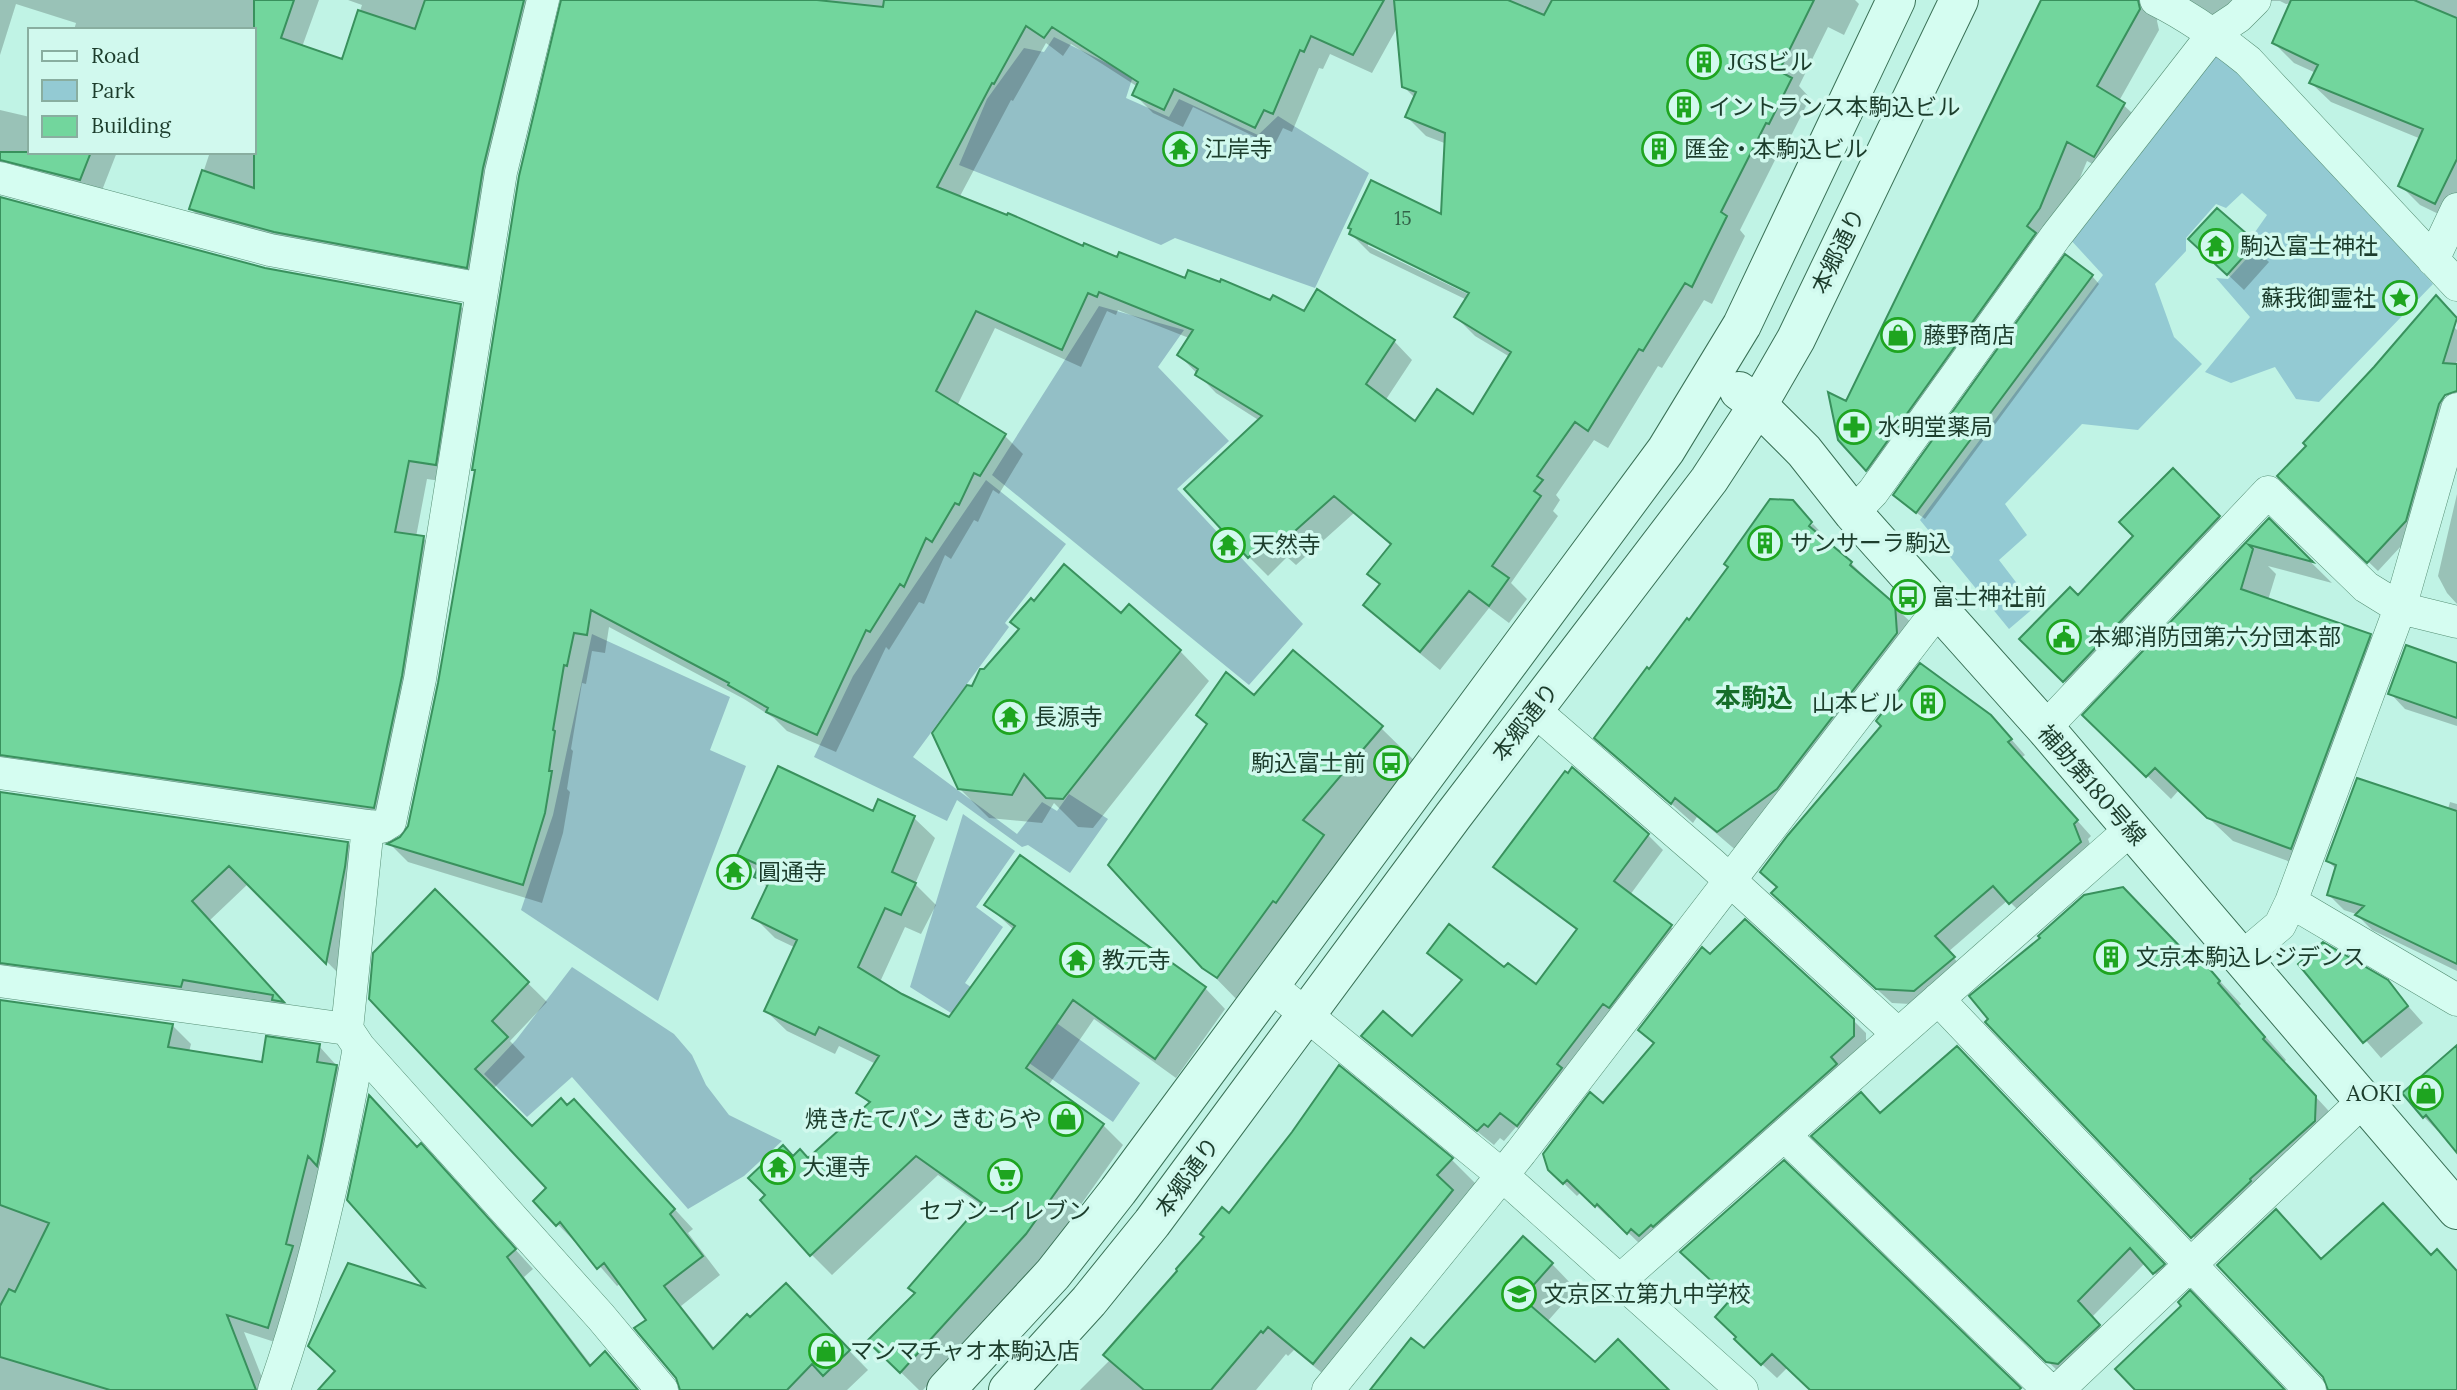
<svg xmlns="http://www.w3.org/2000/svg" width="2457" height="1390" font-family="Lora,'Noto Sans JP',serif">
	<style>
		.green { fill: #93cad3 }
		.cemetery { fill: #93bfc6 }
		.shadow { fill: #0003; fill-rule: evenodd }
		.building { fill: #72d69d; stroke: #39915d; stroke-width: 2 }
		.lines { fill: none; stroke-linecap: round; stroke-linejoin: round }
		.street-casing { stroke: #568f75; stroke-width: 33 }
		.secondary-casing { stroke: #397056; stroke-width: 40 }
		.street { stroke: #d5fdf1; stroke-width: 32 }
		.secondary { stroke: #d5fdf1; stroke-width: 38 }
		.labels { text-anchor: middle; stroke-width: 7; stroke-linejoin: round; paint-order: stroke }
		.number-label { font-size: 19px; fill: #326348 }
		.poi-label { font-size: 23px; fill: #1c3d2c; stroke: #d1f9ee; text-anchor: start }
		.street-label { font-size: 23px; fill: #1c3d2c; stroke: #d1f9ee }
		.quarter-label { font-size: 26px; font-weight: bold; fill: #166e2a; stroke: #d1f9ee }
	</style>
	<rect width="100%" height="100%" fill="#c0f3e5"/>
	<path class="green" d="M2215,50L2243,71L2433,284L2319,402L2296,399L2275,367L2231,383L2205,372L2250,317L2216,278L2228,279L2259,245L2253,235L2267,215L2242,193L2226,208L2216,204L2186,238V251L2155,284L2174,337L2202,364L2138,430L2082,424L2005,504L2027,535L1999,560L2035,607L2009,629L1920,520L2103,275L2069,238Z"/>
	<path class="cemetery" d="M1054,37L1133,76L1126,98L1169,117L1179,99L1258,135L1278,116L1369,173L1315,288L1175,238L1161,245L959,165L987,99L1024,48L1044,52Z
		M1099,306L1184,330L1158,367L1229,441L1177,489L1303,624L1249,685L992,475Z
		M986,480L1066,544L1005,623L1009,627L913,757L1017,834L1042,802L1057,811L1069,794L1108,819L1070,873L1028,845L1022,847L957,800L947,821L814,757L853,676Z
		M592,634L730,697L710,750L746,766L658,1001L521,910L553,815Z
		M963,814L1015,851L976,907L1003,927L965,983L1039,1035L1051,1019L1140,1083L1113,1122L1022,1058L910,987Z
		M572,967L674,1034L692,1055L706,1085L729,1115L782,1141L744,1176L688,1209L572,1077L527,1117L484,1074L516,1040Z"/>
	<path class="shadow" d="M0,0H319L302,47L343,61L362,5L348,0H1855L1859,4L1844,35L1828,27L1799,86L1810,98L1788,142L1785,140L1740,230L1745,236L1712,304L1704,300L1662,368L1658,366L1608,448L1594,440L1556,495L1560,500L1553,511L1558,516L1511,583L1527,599L1509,623L1489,608L1440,670L1384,624L1365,605L1381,586L1369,574L1392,546L1354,513L1296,565L1287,557L1268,576L1249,557L1260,421L1216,393L1179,355L1189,338L1118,310L1116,315L1107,311L1081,367L995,328L957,406L1005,436L1023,454L999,494L993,490L978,522L974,520L951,559L945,555L924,604L919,602L889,650L886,647L836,752L787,731L774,718L744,699L609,627L605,653L592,651L586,684L582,683L571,749L573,751L567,789L570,792L563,833L542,903L408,862L390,844L401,839L409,827L440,683L476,472L474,469L563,0H558L486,285L210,228L191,209L210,152H254V30H74L76,23L16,4L0,55ZM1398,26L1403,86L1415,98L1407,117L1426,136L1447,144L1443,217L1351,234L1370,253L1467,300L1456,317L1475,336L1510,357L1474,416L1415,424L1385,401L1412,360L1394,341L1118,260L959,198L1011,100L1013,101L1046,43L1063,56L1071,44L1138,87L1134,94L1153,113L1183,127L1193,107L1274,146L1283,128L1292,132L1319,68L1323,69L1330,54L1372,73ZM1368,242L1478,295L1476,298L1368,246Z
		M2043,0H2176L2159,12L2157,21L2159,30L2119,101L2144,124L2114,175L2087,161L2059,228L1886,489L1867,470L1847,403Z
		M2177,0H2457V223L2420,205L2400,185L2421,139L2331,102L2311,83L2316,73L2294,63L2274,43L2292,3L2286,4L2280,1H2271L2257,12L2222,20Z
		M0,110L30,117V152H117L99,198L0,193L1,199L265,270L460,306L479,324L454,483L427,479L416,537L423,538L442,557L393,826L5,780L0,789L1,793L347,843L366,862L345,980L249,883L209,921L299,1019L4,988L0,999Z
		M2217,210L2262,251L2260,254L2269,262L2244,290L2207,255Z
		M2092,276L2099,284L1925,519L1903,503Z
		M2452,325L2457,330V361L2436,421L2444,428L2415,531L2378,571L2280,476Z
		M2173,470L2235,533L2080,697L2022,639L2078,597L2135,536Z
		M2457,494V604L2447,593L2438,576Z
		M2269,521L2332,583L2268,566L2276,574L2268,600L2370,635L2394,659L2315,871L2233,841L2179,790L2171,799L2085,715Z
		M1813,524L1832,544L1830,546L1851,563L1872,584L1871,585L1916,627L1738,852L1697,817L1693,823L1596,737L1689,623Z
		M1034,604L1121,616L1180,651L1209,681L1093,828L1078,827L1054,803L1042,823L989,818L959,788L973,687L1021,630Z
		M2457,665V726L2405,709L2390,693Z
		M1254,698L1381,728L1424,770L1247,1010L1204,966L1208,725Z
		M2005,732L2025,755L2021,758L2091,836L2088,839L2095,858L2025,917L2008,900L1948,952L1968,973L1929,1005L1892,1003L1788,908Z
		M879,801L914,818L935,838L915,884L936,905L921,934L905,927L880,982L901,995L950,1019L1014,930L987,905L1020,857L1205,988L1225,1009L1176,1078L1094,1019L1048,1086L1103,1125L1123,1145L1046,1254L923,1390H919L869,1341L917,1294L982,1206L938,1175L832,1275L811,1254L793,1158L809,1160L870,1104L858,1093L876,1064L839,1046L835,1054L787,1031L766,1011L796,948L775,938L754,917L768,888L756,876L758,873L739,854L874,813Z
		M2450,802L2457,804V971L2372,930L2356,914L2344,910L2329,895L2337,870L2328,861L2448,809Z
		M1648,835L1663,850L1630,895L1671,927L1686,942L1533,1140L1516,1127L1504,1141L1500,1138L1494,1145L1378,1051L1363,1035L1412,1038L1463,982L1429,953L1505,969L1536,987L1578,931L1511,882L1496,866Z
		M435,892L547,1002L510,1041L525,1057L493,1089L532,1128L567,1107L592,1120L693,1229L688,1233L720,1275L681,1306L715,1349L750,1320L786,1286L868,1370L847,1390H682L649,1320L621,1283L617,1286L578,1241L576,1243L535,1201L548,1188L370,998Z
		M2196,955L2241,1004L2239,1006L2286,1060L2284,1062L2337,1120L2215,1259L1988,1022L2191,960Z
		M1710,956L1853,1020L1866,1033V1050L1641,1245L1611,1216L1609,1218L1581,1192L1577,1196L1549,1169L1655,1044L1640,1030Z
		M2300,964L2387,982L2423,1023L2381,1058Z
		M0,999V1001L172,1025L191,1044L189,1052L264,1064L319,1046L355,1086L287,1346L244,1332L267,1390H0Z
		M2457,1048V1149L2440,1129L2438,1131L2424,1117Z
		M1972,1063L2178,1280L2169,1288L2145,1263L2092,1317L2113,1341L2063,1376L1829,1151Z
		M1339,1068L1452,1160L1476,1184L1461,1200L1476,1216L1339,1387L1294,1350L1288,1356L1286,1354L1256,1390H1080L1110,1360L1229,1215L1293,1133Z
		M417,1149L439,1165L533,1269L524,1277L592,1366L605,1353L639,1390H321L430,1291Z
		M1784,1163L2020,1390H1811L1788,1367L1777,1378L1751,1354L1733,1300Z
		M1552,1264L1576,1289L1547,1322L1595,1365L1667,1390H1372L1424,1351Z"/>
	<path class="building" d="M254,0H294L281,38L342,59L358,10L415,29L425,0H524L483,168L467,268L274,232L189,209L202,170L254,188Z
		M561,0H817L883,7L884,0H1384L1353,55L1311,36L1304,52L1300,50L1273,114L1264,110L1255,128L1174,89L1164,110L1132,95L1138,82L1052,27L1044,38L1026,26L994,84L992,83L937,187L1007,215L1008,213L1083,246L1084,243L1117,257L1119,252L1185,278L1188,270L1220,282L1221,279L1270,300L1273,295L1304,311L1317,289L1395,340L1366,384L1415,421L1437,389L1473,414L1511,352L1454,317L1469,293L1349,234L1351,229L1348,228L1371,180L1441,214L1445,133L1405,117L1416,92L1402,87L1394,0H1508L1544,15L1552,0H1814L1779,71L1792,78L1769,124L1766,123L1721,212L1727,216L1692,287L1685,283L1643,351L1639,349L1588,431L1575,422L1537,476L1543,480L1534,491L1541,496L1492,566L1509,578L1489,606L1469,591L1420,652L1363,605L1380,584L1367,574L1391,544L1334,496L1276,548L1267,540L1248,558L1184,489L1262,416L1195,375L1198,369L1177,355L1193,330L1099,292L1097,297L1088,293L1062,350L976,311L936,391L1006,434L980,476L974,473L959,505L955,503L932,542L926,538L904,587L900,584L870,632L866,630L817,735L766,712L768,708L728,685L729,683L591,610L587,635L574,633L567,666L564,665L553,730L555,731L549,771H552L545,813L523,885L387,844L400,837L408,826L438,683L475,470H472L519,176Z
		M2041,0H2138L2140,9L2097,86L2125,103L2094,157L2067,142L2040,208L2027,226L2036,233L1866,471L1838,440L1828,392L1846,401Z
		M2291,0H2414L2457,18V159L2435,204L2398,186L2423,129L2309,83L2318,65L2272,43Z
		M0,152H91L80,180L0,160Z
		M0,197L265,268L461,304L436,465L409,461L395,532L424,536L402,676L374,808L0,755Z
		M2217,208L2247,234L2245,236L2254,245L2227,275L2188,239Z
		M2065,254L2093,275L1916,513L1893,495Z
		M2436,295L2457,318L2443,363L2457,364V391L2445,395L2439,404L2406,521L2367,563L2277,476L2306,446L2303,443L2374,367Z
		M2173,468L2220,516L2063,682L2019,639L2070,587L2078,595L2133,536L2119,522Z
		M1770,499L1793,500L1812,522L1809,526L1852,562L1850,565L1895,604L1897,633L1777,789L1717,832L1675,798L1671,804L1594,738L1647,667L1649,669L1687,618L1689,620L1728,567L1724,564Z
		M2269,518L2313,562L2249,545L2253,549L2241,589L2371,634L2291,849L2207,818L2155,768L2146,777L2082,715Z
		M1064,564L1121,613L1129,604L1181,650L1063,799L1046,798L1024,774L1012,795L958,789L932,733L967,685L972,686L980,669H984L1019,629L1010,622L1031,598L1034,601Z
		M2406,645L2457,663V718L2388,694Z
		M1293,650L1383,726L1303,820L1324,835L1276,903L1273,901L1217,978L1202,968L1108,865L1207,724L1196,715L1226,672L1254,695Z
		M1920,663L1991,715L2012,739L2008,742L2078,820L2074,824L2081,842L2009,904L1993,886L1935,936L1955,957L1914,991L1876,989L1771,893L1777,887L1760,872L1788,835L1881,726L1876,721Z
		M778,766L873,811L878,799L915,816L892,872L916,883L901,915L885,908L858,967L902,994L949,1017L1015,926L984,905L1020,855L1206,987L1155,1059L1073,1000L1026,1068L1104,1124L1026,1234L900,1373L867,1341L915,1293L908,1288L982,1203L916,1156L810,1256L760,1200L765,1195L748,1178L783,1145L793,1156L800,1149L808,1158L870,1102L856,1093L879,1056L819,1027L815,1035L764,1011L797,940L752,918L768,884L754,877L759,865L737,855Z
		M1572,767L1649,834L1614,881L1672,925L1609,1008L1603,1004L1557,1064L1562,1068L1517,1126L1500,1113L1488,1127L1484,1124L1477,1131L1361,1036L1383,1011L1412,1036L1462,980L1427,953L1449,924L1504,967L1508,963L1536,984L1577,929L1493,867L1565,771L1568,773Z
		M2357,778L2457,811V964L2355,915L2364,906L2327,895L2336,865L2326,861Z
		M0,792L348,842L345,867L326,964L229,866L192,901L284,1002L272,1000L273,995L183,980L181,987L0,963Z
		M2123,887L2191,958L2196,953L2220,981L2218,983L2265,1037L2263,1039L2316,1096L2315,1121L2250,1179L2251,1181L2191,1238L1985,1022L1988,1019L1969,996L2040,938L2038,936L2084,895Z
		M435,889L529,982L492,1021L508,1037L475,1069L532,1126L561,1098L567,1105L574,1099L675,1209L670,1214L703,1256L664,1286L713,1349L747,1314L750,1317L786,1283L850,1350L823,1376L812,1364L787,1390H680L676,1378L634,1328L646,1320L604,1263L597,1269L560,1222L556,1226L533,1201L546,1188L369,999L373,953Z
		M1745,919L1854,1019V1036L1831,1057L1837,1064L1653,1227L1651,1225L1639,1236L1631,1229L1627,1234L1597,1204L1595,1207L1567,1180L1563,1184L1548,1170L1543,1154L1590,1092L1603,1103L1654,1043L1638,1030L1702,947L1710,954Z
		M2323,942L2388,980L2408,1006L2363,1043L2298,964Z
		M0,1000L173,1024L168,1047L262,1062L266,1036L320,1044L317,1062L337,1065L317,1166L308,1156L286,1244L293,1246L268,1328L227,1315L256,1390H110L0,1357V1306L9,1289L15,1292L49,1223L0,1205Z
		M2457,1045V1153L2426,1115L2423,1118L2402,1093Z
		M1957,1046L2165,1264L2153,1274L2130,1248L2078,1301L2100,1325L2058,1364L2046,1362L1811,1136L1861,1092L1880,1113Z
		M1339,1065L1453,1158L1437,1175L1453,1190L1313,1364L1268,1327L1263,1333L1261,1331L1211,1390H1144L1103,1355L1177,1271L1176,1269L1204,1237L1200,1234L1222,1207L1229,1213L1292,1132Z
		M369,1095L417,1147L421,1143L516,1249L507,1257L590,1366L605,1351L638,1390H318L335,1371L308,1346L348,1263L424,1287L347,1200Z
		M1784,1160L2021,1388L2019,1390H1810L1772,1354L1761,1365L1734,1339L1736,1337L1715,1317L1731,1299L1680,1252Z
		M2383,1203L2431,1255L2437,1249L2457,1271V1390H2328L2323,1377L2217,1265L2276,1209L2321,1259Z
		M1523,1236L1553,1263L1522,1298L1595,1362L1618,1339L1669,1390H1370L1411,1338L1424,1348Z
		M2190,1290L2285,1390H2135L2115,1369L2181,1306L2178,1302Z"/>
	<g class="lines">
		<g class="street-casing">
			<path id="street" d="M2156,0C2190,17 2218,37 2248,61L2457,285
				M0,178L270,250L482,289
				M2433,260L2457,209
				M1853,513L1873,492L2056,236L2214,33L2238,17L2255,0
				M1534,710L1711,863L1898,1034
				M2045,728L2268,492L2366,587L2400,608L2457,622
				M0,773L368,826L382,827L390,822L420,679L501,172L543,0
				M368,826L347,1029L359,1047L601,1317L662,1390
				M2291,902L2457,1000
				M2241,958L2280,925L2291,902L2400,608L2457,409
				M0,981L347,1029
				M1271,986L1502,1175L1742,1390
				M1938,999L2310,1390
				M1784,1135L2049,1390
				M1619,1281L2131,829
				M274,1390C313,1278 338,1164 359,1047
				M1328,1390L1521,1152L1938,610
				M2058,1390L2364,1100"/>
		</g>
		<g class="secondary-casing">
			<path id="secondary" d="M1739,391L1758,405L1804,451L1853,513L2045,728L2457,1210
				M946,1390L1053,1274L1118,1191L1666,450L1742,325L1896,0
				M1008,1390L1089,1301L1152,1223L1453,816L1709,480L1758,405L1796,339L1959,0"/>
		</g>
		<use href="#street" class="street"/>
		<use href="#secondary" class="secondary"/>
	</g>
	<defs>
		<g id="building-ring" transform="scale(1.75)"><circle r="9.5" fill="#d1f9ee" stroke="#1ea520" stroke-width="1.5"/><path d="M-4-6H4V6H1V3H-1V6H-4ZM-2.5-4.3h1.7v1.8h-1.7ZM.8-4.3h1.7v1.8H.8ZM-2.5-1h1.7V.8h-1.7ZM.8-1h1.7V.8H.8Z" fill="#1ea520"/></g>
		<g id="temple-ring" transform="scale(1.75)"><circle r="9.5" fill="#d1f9ee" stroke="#1ea520" stroke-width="1.5"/><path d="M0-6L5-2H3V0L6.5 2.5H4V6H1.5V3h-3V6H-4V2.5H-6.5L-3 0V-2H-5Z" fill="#1ea520"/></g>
		<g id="sight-ring" transform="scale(1.75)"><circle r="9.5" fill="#d1f9ee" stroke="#1ea520" stroke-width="1.5"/><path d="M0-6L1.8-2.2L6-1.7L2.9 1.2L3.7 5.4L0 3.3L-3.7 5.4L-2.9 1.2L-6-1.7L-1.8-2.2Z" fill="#1ea520"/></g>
		<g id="shop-ring" transform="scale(1.75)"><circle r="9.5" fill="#d1f9ee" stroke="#1ea520" stroke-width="1.5"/><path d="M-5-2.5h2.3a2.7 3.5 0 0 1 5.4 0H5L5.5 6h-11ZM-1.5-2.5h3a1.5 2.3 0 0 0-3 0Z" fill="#1ea520"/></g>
		<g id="pharmacy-ring" transform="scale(1.75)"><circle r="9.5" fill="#d1f9ee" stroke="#1ea520" stroke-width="1.5"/><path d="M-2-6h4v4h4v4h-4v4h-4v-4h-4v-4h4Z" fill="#1ea520"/></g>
		<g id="bus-ring" transform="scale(1.75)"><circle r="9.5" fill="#d1f9ee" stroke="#1ea520" stroke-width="1.5"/><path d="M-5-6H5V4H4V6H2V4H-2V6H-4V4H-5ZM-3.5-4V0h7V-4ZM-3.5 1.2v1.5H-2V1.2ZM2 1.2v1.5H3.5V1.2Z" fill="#1ea520"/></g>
		<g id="civic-ring" transform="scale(1.75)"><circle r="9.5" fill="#d1f9ee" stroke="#1ea520" stroke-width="1.5"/><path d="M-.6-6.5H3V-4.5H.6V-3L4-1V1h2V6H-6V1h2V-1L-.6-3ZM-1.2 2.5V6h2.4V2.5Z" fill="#1ea520"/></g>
		<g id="supermarket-ring" transform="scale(1.75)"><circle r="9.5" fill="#d1f9ee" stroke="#1ea520" stroke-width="1.5"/><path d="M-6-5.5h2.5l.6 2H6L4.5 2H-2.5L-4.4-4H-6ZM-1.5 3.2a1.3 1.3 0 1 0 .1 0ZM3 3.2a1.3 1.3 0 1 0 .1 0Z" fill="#1ea520"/></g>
		<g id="school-ring" transform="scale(1.75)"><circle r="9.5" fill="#d1f9ee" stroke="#1ea520" stroke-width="1.5"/><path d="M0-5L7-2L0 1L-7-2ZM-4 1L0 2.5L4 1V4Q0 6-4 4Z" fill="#1ea520"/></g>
	</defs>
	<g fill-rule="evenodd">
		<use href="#building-ring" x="1704" y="62"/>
		<use href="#building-ring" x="1684" y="107"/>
		<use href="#temple-ring" x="1180" y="149"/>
		<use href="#building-ring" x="1659" y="149"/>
		<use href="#temple-ring" x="2216" y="246"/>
		<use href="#sight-ring" x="2400" y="298"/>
		<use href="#shop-ring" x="1898" y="335"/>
		<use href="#pharmacy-ring" x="1854" y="427"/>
		<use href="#building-ring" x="1765" y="543"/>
		<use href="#temple-ring" x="1228" y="545"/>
		<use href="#bus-ring" x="1908" y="597"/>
		<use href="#civic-ring" x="2064" y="637"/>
		<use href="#building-ring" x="1928" y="703"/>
		<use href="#temple-ring" x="1010" y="717"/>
		<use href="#bus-ring" x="1391" y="763"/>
		<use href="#temple-ring" x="734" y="872"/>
		<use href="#building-ring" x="2111" y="957"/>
		<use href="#temple-ring" x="1077" y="960"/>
		<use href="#shop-ring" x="2426" y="1093"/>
		<use href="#shop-ring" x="1066" y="1119"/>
		<use href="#temple-ring" x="778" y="1167"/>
		<use href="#supermarket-ring" x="1005" y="1176"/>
		<use href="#school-ring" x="1519" y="1294"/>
		<use href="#shop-ring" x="826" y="1351"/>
	</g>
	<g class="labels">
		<g class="number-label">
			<text x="1403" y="225">15</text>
		</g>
		<g class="poi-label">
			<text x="1728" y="70">JGSビル</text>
			<text x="1708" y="115">イントランス本駒込ビル</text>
			<text x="1204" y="157">江岸寺</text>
			<text x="1684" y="157">匯金・本駒込ビル</text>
			<text x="2240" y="254">駒込富士神社</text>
			<text x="2376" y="306" text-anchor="end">蘇我御霊社</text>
			<text x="1923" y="343">藤野商店</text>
			<text x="1878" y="435">水明堂薬局</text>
			<text x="1790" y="551">サンサーラ駒込</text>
			<text x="1252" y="553">天然寺</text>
			<text x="1932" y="605">富士神社前</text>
			<text x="2088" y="645">本郷消防団第六分団本部</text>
			<text x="1904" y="711" text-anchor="end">山本ビル</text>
			<text x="1034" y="725">長源寺</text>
			<text x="1366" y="771" text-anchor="end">駒込富士前</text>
			<text x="758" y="880">圓通寺</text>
			<text x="2136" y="965">文京本駒込レジデンス</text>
			<text x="1102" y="968">教元寺</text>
			<text x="2402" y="1101" text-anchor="end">AOKI</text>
			<text x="1042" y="1127" text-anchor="end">焼きたてパン きむらや</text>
			<text x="802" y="1175">大運寺</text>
			<text x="1005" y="1219" text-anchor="middle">セブン-イレブン</text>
			<text x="1544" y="1302">文京区立第九中学校</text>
			<text x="850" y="1359">マンマチャオ本駒込店</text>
		</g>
		<g class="street-label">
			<text transform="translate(1838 251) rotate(-64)" y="8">本郷通り</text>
			<text transform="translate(1525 722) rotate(-52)" y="8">本郷通り</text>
			<text transform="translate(2092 785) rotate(49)" y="8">補助第180号線</text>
			<text transform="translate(1187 1177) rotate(-54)" y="8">本郷通り</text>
		</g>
		<g class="quarter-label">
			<text x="1754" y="707">本駒込</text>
		</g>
	</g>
	<rect x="28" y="28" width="228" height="126" fill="#d1f9ee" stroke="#89aea0" stroke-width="2"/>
	<rect x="42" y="51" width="35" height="10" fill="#d5fdf1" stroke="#89aea0" stroke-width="2"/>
	<text x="91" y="63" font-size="21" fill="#1c3d2c">Road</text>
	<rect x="42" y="80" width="35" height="21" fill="#93cad3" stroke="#89aea0" stroke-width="2"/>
	<text x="91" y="98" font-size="21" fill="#1c3d2c">Park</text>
	<rect x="42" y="116" width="35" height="21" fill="#72d69d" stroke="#89aea0" stroke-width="2"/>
	<text x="91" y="133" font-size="21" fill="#1c3d2c">Building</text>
</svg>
